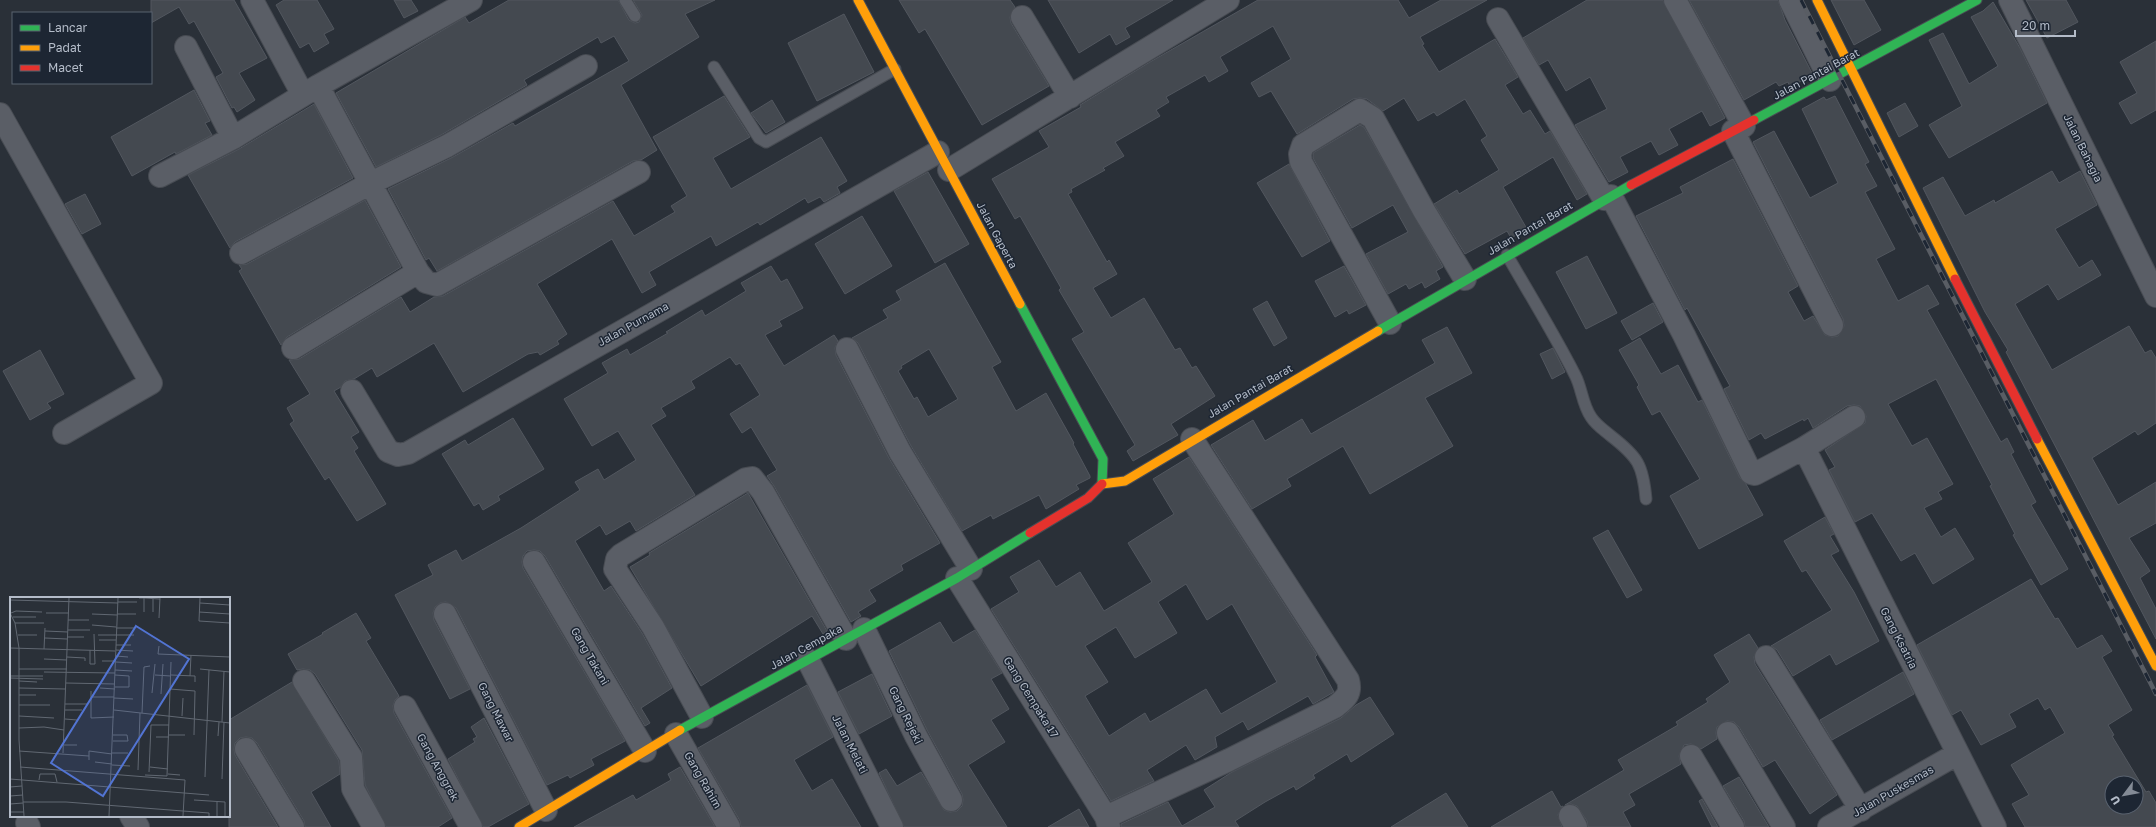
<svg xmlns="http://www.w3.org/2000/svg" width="2156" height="827" font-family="'Golos Text',sans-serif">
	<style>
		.building { fill: #444950; stroke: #52575f; fill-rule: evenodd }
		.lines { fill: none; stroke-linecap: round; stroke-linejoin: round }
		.lane-casing { stroke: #484c53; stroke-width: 13 }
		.street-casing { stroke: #484c53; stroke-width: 24 }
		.fast-casing { stroke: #484c53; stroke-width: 11 }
		.slow-casing { stroke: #484c53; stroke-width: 11 }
		.jam-casing { stroke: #484c53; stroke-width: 11 }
		.lane { stroke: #5a5e66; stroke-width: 11 }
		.street { stroke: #5a5e66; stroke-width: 22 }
		.fast { stroke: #30b455; stroke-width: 9 }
		.slow { stroke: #ff9f0a; stroke-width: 9 }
		.jam { stroke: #e5322d; stroke-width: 9 }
		.rail-casing { stroke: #595d64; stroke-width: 4.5 }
		.rail { stroke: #1d2633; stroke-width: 3; stroke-dasharray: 9; stroke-linecap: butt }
		.labels { text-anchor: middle; stroke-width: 3; stroke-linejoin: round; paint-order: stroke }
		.street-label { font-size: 11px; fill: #b4bcc9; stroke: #1d2633 }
		.inset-road { fill: none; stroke: #616872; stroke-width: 1 }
		.view { fill: #5274d3; fill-opacity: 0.15; stroke: #5274d3; stroke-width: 2 }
		.inset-edge { fill: none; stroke: #b4bcc9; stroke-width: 2 }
	</style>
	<rect width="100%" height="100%" fill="#2a3038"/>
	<path class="building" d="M151,0H234L267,58L239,73L255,100L237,112L234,107L232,108L216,77L223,73L194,21L189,24L179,7L151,23Z
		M284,0H317L334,29L324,34L329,43L314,52L309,43L300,48L276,5Z
		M394,0H411L418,11L404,18Z
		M509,0H618L629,20L635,23L639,22L642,15L633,0H715L685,14L699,37L621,85L657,150L641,160L633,161L437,271L429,258L426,260L388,189L453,157L513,123L515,126L629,61L614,36L601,43L598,37L524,80L527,85L441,135L376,167L336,93L465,17L469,23Z
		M899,0H1010L1015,7L1010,17L1011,23L1049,86L982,125L925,29L919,33Z
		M1048,0H1173L1125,28L1130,37L1116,45L1110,34L1079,53Z
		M1258,0H1398L1409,18L1441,0H1487L1420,37L1424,44L1422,45L1439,72L1495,39L1518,77L1505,85L1523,114L1530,110L1545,134L1550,131L1587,194L1577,200L1553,157L1503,187L1527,229L1511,238L1507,231L1465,254L1434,204L1457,190L1459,194L1499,170L1481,140L1487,136L1465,99L1437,116L1434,112L1418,121L1404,98L1383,111L1367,99L1360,98L1353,99L1297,134L1271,91L1259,97L1251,83L1291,59L1273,26L1220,57L1228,71L1209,82L1205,75L1166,97L1169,102L1156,110L1160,116L1115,142L1124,156L1103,168L1105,170L1071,189L1072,192L1068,194L1107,262L1109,260L1117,274L1093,288L1111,318L1144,298L1175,350L1180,348L1192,368L1196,366L1215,396L1171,424L1178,435L1133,461L1127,451L1135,445L1072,339L1084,332L1059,290L1061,288L1020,216L1015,219L992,179L1049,147L1039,131L1081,107L1080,105L1150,62Z
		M1587,0H1663L1725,118L1710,126L1702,111L1669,129L1678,145L1659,155L1651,141L1620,157L1628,172L1609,182L1575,125L1607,109L1590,77L1566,91L1548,60L1539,65L1523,38Z
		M1689,0H1778L1785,20L1813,75L1790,87L1788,82L1779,86L1776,82L1744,100Z
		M1831,0H1864L1881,30L1854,45Z
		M2026,0H2066L2078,22L2047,38Z
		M1993,2L2020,48L2047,103L1949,158L1929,125L1962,106L1929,40L1943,33L1969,84L1998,66L1971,17L1983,11Z
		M844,14L874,72L817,101L788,43Z
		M2156,41V110L2131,124L2119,103L2137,93L2120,62Z
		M194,90L210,121L205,123L212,135L176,154L175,152L132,176L111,137Z
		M724,96L750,137L713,158L731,189L821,137L847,181L837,187L840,193L824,202L820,197L808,203L805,198L760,225L758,222L716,246L711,236L649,272L656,285L642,293L612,239L537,284L567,334L557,341L559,344L540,355L538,352L528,354L463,392L434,343L377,377L372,368L354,379L345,381L341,387L334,391L359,432L351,437L358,448L354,451L386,504L357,521L329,477L325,480L290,424L294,421L287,408L310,394L289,360L299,359L401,297L410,312L434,297L443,296L613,201L634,236L675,212L671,206L687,196L653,137Z
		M1835,96L1869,162L1865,164L1877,186L1865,192L1895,249L1876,259L1898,301L1928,285L1939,304L1927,310L2001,442L2007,438L2014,452L2011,454L2036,502L2031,505L2068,569L2041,585L2013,535L2015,534L1990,486L1992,485L1936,379L1888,404L1912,446L1927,438L1953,484L1938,492L1942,499L1924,508L1941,537L1955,528L1974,559L1933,584L1915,553L1901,561L1872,513L1855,522L1829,470L1835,467L1825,450L1865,423L1866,416L1860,406L1854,405L1847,406L1813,428L1808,418L1804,421L1803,419L1765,439L1761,433L1749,440L1724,389L1730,386L1687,308L1685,310L1636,216L1683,193L1680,187L1733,159L1798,286L1788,292L1804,321L1813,316L1825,335L1832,337L1838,336L1844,326L1843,319L1753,142L1774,131L1810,198L1838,183L1802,109L1824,97L1826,100Z
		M772,100L785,122L766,133L751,113Z
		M1905,103L1918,126L1899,137L1887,113Z
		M314,104L353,178L235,242L230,248L188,175L239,149Z
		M1360,125L1364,127L1443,267L1436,271L1440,279L1425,288L1422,282L1409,289L1406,284L1388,294L1366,254L1408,232L1393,205L1352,228L1313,158V153Z
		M1289,164L1330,241L1302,257L1257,183Z
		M2052,171L2059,183L2080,171L2097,205L2055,229L2079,268L2092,260L2101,275L2058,300L2048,284L2015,304L2052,370L2129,326L2145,353L2151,350L2156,358V423L2138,435L2135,431L2092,458L2118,505L2156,482V523L2129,538L2150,571L2140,578L2156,609V639L2016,371L2006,352L2008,350L1985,312L1923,188L1943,177L1965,216L1994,200L1995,203Z
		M928,172L969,244L935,263L894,191Z
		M85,194L101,224L82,234L65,204Z
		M365,200L401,267L287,337L281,345L239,271L242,269L239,265L247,264Z
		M862,216L892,266L845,294L815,244Z
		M1587,256L1617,313L1586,329L1556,272Z
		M945,263L1001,362L992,367L1016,411L1046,393L1074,443L1073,444L1090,476V478L1076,485L1079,489L1046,509L1039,495L993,519L991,515L962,531L911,446L858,343L852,338L888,318L883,310L901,300L896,291ZM929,349L958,399L928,417L917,397L914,399L898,371L902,368L901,366Z
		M771,266L781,282L787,279L803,308L779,321L782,326L765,335L784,366L834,335L838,341L835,348L836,355L889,458L940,543L901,565L903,570L869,590L876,601L858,612L861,616L851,622L774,486L767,476L777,470L751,427L742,433L730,414L760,395L740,363L736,365L730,357L691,381L695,388L661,408L666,416L651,425L695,495L636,531L630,521L606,535L600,525L575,541L604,591L611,586L642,633L672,688L641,708L650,723L645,726L545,556L540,551L534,550L527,551L523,556L522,562L523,568L625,741L591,759L594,765L570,778L568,775L547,785L456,608L446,602L440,603L435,607L433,613L434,620L470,689L450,699L395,595L433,575L428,565L456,550L462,561L521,528L580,490L575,482L598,469L604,480L636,460L618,431L592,446L564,399L608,373L602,363L627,349L630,355L668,333L666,332L702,310L705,316L746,291L741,283Z
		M1344,266L1366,305L1349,314L1347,310L1335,317L1315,281Z
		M1267,301L1287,338L1274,346L1253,309Z
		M1653,303L1663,322L1632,340L1621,321Z
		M1447,327L1472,373L1425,398L1453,446L1370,494L1343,446L1287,479L1291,486L1252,509L1211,445L1253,420L1265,441L1302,419L1311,434L1435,363L1422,340Z
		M1640,338L1661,374L1678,365L1698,402L1702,400L1740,478L1746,484L1763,515L1699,549L1670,496L1700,479L1660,411L1652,415L1637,387L1639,385L1619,350Z
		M1553,348L1565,372L1552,379L1540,354Z
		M40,350L64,394L47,403L51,408L30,420L3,371Z
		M513,418L544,469L498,496L500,500L483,510L479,503L474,506L442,454L465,440L468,445Z
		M1189,457L1317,655L1315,657L1334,692L1313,704L1308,696L1248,730L1243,721L1215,737L1217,747L1195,760L1186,745L1147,770L1154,781L1111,801L991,609L1019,592L1010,577L1039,560L1056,587L1080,572L1104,611L1152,582L1128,543L1174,514L1153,479ZM1186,584L1207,620L1232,604L1277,682L1221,714L1206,689L1150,722L1145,713L1109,736L1085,696L1108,682L1085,646L1116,627L1135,658L1177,633L1158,602Z
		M748,493L827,631L823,634L812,616L701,686L630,567L650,555L649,553Z
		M1825,517L1834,534L1830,536L1839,551L1831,555L1854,592L1879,641L1836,665L1830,654L1793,676L1777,650L1771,646L1832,610L1806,570L1802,572L1784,541Z
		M1608,530L1642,590L1627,598L1593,538Z
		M2031,579L2055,619L2058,618L2077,649L2102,635L2112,651L2102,657L2132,710L2108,725L2114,735L2112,736L2146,792L2149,791L2156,803V827H2025L2012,804L2029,795L2011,765L2065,733L2050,707L2045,710L2038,698L2009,714L2016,727L1981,745L1961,710L1952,715L1917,645ZM2112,783H2136V807H2112Z
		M356,613L371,638L366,641L399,696L395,700L393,706L394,713L452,818L438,827H386L365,785L362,750L315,674L310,670L303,669L297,670L288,654L323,634L322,633Z
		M940,622L953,643L975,630L1002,673L991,679L1009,709L991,720L1005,742L968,765L1007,827H904L879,773L886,769L897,786L921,772L944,810L950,812L957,811L962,806L963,800L962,794L927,730L889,651Z
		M1749,634L1758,648L1754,657L1755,664L1837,795L1810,814L1775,760L1763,767L1739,727L1734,722L1727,721L1717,727L1716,733L1717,739L1701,749L1691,744L1684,745L1679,756L1681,764L1629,794L1635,805L1623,812L1631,827H1588L1587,821L1577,806L1571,804L1565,805L1624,770L1618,760L1678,725L1676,722L1708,702L1706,699L1730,682L1714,655Z
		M1903,672L1914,694L1832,740L1820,720Z
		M872,674L892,716L859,734L838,692Z
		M292,682L339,761L340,774L311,792L331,827H305L304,821L257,743L252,738L246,737L240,738L235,743L234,749L235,755L278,827H229V720Z
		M807,685L833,737L794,760L812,791L832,779L861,827H741L740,821L698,748Z
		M1370,697L1394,734L1351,762L1347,754L1313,775L1315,778L1296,790L1294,786L1265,802L1235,821L1239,827H1121V824L1168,802L1182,826L1215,807L1204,790L1232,772L1341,718L1356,705Z
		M484,718L529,804L488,827H483L448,759L475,742L473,739L477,737L471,727Z
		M680,767L715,827H574L633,795L636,800L671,780L668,774Z
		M1739,777L1769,827H1745L1744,821L1723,786Z
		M1552,791L1561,807L1563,806L1558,815L1562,827H1491Z
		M1446,793L1468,827H1391Z
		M1702,799L1718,827H1712L1699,801Z
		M1079,809L1089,827H1048Z"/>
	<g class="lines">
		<g class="lane-casing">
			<path id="lane" d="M625,0L635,16
				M714,67L759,138L766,142L895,69
				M1507,255C1530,295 1554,334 1575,375C1582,388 1582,404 1591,417C1596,425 1604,430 1611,436C1638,457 1643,465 1646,499"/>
		</g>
		<g class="street-casing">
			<path id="street" d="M252,0L303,95
				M1675,0L1744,126
				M1790,0L1830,80
				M2010,0L2156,296
				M1022,17L1070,97
				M1498,19L1604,199
				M186,47L233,138
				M318,86L418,272L426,282L437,285L639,172
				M0,114L151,383L64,433
				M1733,131L1832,325
				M949,170L1228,0
				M160,176L233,138L318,86L471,0
				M1611,196L1684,335L1751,473L1755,474L1804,448L1854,417
				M241,253L371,183L447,146L586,66
				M1390,323L1301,162L1300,154L1303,145L1360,110L1373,118L1423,209L1465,279
				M293,348L418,272
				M847,349L900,452L971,569
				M352,391L388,451L398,455L408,453L938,152
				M1804,448L1995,827
				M534,562L645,751
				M957,578L1106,817L1109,827
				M445,614L546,810
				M864,629L916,736L951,800
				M1766,657L1861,810
				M808,660L892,827
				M304,681L351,757L353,789L374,827
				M405,707L471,827
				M702,717L653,627L615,569L617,559L621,555L746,479L752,478L763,492L846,639
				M1728,733L1784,827
				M676,734L729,827
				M246,749L293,827
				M1691,756L1733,827
				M131,816L138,827
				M1570,816L1576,827
				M1106,817L1229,760L1335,707C1345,699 1352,694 1348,680L1192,439
				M27,823L29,827
				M1829,827L1957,754"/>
		</g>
		<g class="fast-casing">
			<path id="fast" d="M1754,120L1977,0
				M1020,304L1103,459L1102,484
				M1378,331L1631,185
				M680,730L957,578L1030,533"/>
		</g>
		<g class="slow-casing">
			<path id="slow" d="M858,0L1020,304
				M1817,0L1955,279
				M2037,439L2156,666
				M1102,484L1125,481L1378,331
				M519,827L680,730"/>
		</g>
		<g class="jam-casing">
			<path id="jam" d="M1631,185L1754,120
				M1955,279L2037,439
				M1030,533L1088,498L1102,484"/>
		</g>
		<use href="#lane" class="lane"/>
		<use href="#street" class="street"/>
		<use href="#fast" class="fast"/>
		<use href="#slow" class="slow"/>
		<use href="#jam" class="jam"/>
		<g class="rail-casing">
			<path id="rail" d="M1801,0L2156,694"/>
		</g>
		<use href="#rail" class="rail"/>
	</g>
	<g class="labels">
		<g class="street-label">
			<text transform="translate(1816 74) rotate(-28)" y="4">Jalan Pantai Barat</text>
			<text transform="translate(2083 148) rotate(64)" y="4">Jalan Bahagia</text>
			<text transform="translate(1530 228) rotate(-30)" y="4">Jalan Pantai Barat</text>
			<text transform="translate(997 235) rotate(62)" y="4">Jalan Gaperta</text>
			<text transform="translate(633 324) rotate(-29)" y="4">Jalan Purnama</text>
			<text transform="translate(1250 391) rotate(-30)" y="4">Jalan Pantai Barat</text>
			<text transform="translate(1899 638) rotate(63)" y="4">Gang Ksatria</text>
			<text transform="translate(806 647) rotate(-29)" y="4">Jalan Cempaka</text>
			<text transform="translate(590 656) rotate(60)" y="4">Gang Takani</text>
			<text transform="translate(1031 697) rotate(58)" y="4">Gang Cempaka 17</text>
			<text transform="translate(496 712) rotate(63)" y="4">Gang Mawar</text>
			<text transform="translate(906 715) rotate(64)" y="4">Gang Rejeki</text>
			<text transform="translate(850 744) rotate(63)" y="4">Jalan Melati</text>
			<text transform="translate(438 767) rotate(61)" y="4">Gang Anggrek</text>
			<text transform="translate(703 780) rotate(60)" y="4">Gang Rahim</text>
			<text transform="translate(1893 791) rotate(-30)" y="4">Jalan Puskesmas</text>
		</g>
	</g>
	<g transform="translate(10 597)">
		<rect width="220" height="220" fill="#2a3038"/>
		<path class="inset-road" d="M129,1H134V15M134,1L150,2M190,1L189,24L220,26M0,3L108,6M108,5H127M190,6L220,8M143,15V2M189,15L220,17M0,16L5,26L9,51V143L14,219M1,16L6,14L32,15M36,16H59M82,17L107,18M107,17H126M3,20H26M149,21L150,1M58,23H79M5,26H34M82,28L106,30M106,31H125M58,33H80M35,34L58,35M8,38H27M88,38H124M57,40H74M35,41L57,42M89,43H106M106,48H121M149,49L148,57L220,60M0,51L105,54M34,52L35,31M80,53V67H85L84,37M106,53L123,54M106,59L118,60M57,60L75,61V64M34,62L57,63M92,64H106M106,65L122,66M9,72H57M190,72L220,75M105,73L122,74M34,75L105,76M145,78L161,79M161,78L185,79V85M1,79H33M180,79L181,58M0,81L33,82M9,84L27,85M56,86L105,87M105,90H119V79L105,78M9,91L55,92M90,91L105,92M160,92L185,94L184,138M81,94V121L104,120M142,96L145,67M151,97L153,67M9,98H26M83,100H104M104,101L123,102M55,107H77M9,108H40M55,113H72M104,113L220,126M132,116L134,70L140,69M9,119L44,121M172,119L173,101M55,122L67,123M212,125L214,74M9,131L34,130L54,133M159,138H175M208,139L209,125M146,140H159M103,144H118L117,138H103M54,148H67M9,154L79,159M53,156L59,1M102,156H118M79,163V154L102,157M85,165L102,167M102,168L120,169M10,170L175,183L173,219M140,170L158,172M128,173L130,116M139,175L141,128H159M158,177L170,178M135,178L157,179L161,65M195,180L199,73M0,182L199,198M212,182L214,125M29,183L30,177H45L47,185M0,190L12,189M0,199L13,198M184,203L215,205V219M13,205H56L199,216V219M0,207L13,206M0,215H14M99,219L108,1M207,219V205"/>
		<path class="view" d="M126,29L179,62L93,199L41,166Z"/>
		<rect width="220" height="220" class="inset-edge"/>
	</g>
	<rect x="12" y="12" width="140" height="72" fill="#1d2633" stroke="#59626f"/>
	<rect x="20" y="25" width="20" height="6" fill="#30b455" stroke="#59626f"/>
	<text x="48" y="32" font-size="12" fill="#b4bcc9">Lancar</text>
	<rect x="20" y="45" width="20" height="6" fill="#ff9f0a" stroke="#59626f"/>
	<text x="48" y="52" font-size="12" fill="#b4bcc9">Padat</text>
	<rect x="20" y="65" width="20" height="6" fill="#e5322d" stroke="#59626f"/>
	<text x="48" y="72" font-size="12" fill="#b4bcc9">Macet</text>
	<g transform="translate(2124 795) rotate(238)"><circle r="19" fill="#1d2633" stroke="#59626f"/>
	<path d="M0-3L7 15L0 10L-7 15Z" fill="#848b96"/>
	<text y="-6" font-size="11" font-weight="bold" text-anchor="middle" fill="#b4bcc9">U</text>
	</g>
	<path d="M2016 30v6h59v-6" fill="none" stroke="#b4bcc9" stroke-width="2"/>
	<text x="2022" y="30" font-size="12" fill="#b4bcc9" stroke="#1d2633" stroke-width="3" paint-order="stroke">20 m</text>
</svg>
